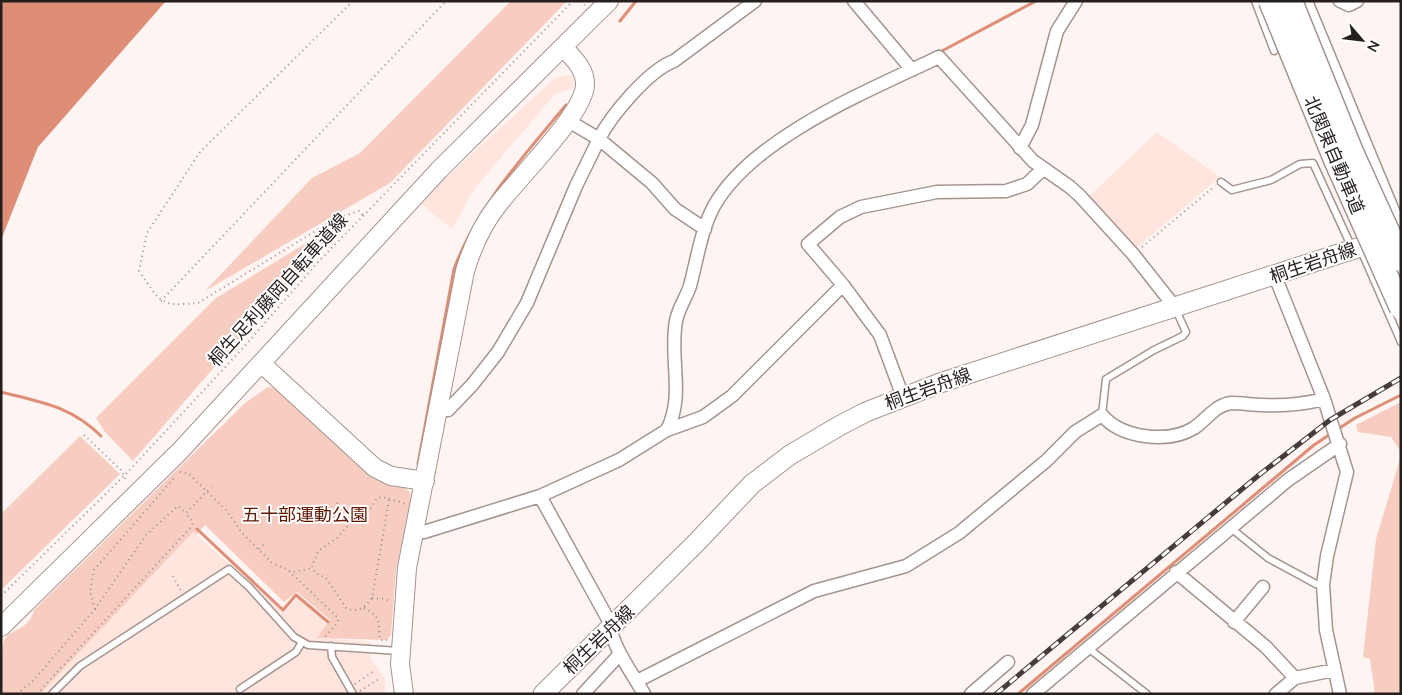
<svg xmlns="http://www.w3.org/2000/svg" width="1402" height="695" font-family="'Nunito Sans','Noto Sans JP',sans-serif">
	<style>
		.built { fill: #ffe5de }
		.green { fill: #f8cdc1 }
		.water { fill: #de8d76 }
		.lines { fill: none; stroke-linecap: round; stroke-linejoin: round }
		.stream { stroke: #de8d76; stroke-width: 3 }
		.lane-casing { stroke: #a4948f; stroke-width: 9 }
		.street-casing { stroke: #a4948f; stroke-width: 15 }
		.secondary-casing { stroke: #a4948f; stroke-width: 20 }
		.primary-casing { stroke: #a4948f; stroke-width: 21 }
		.path { stroke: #968e8b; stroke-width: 2; stroke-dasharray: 1 4; stroke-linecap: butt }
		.lane { stroke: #fff; stroke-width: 6 }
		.street { stroke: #fff; stroke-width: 12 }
		.secondary { stroke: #fff; stroke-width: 18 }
		.primary { stroke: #fff; stroke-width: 19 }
		.rail-casing { stroke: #443d3b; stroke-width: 5 }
		.rail { stroke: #fff; stroke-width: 3; stroke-dasharray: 9; stroke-linecap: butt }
		.highway-bridge-casing { stroke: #a4948f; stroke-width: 25; stroke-linecap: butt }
		.highway-bridge { stroke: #fff; stroke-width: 22 }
		.labels { text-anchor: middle; stroke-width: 4; stroke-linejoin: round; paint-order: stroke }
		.street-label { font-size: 18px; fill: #251f1d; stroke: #fff }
		.park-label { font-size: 18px; fill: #5f1700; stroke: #fff }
	</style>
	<rect width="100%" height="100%" fill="#fef4f1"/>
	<path class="built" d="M567,75H572L574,88L555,94L526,128L475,188L452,229L421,204L441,182L555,78Z
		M1157,132L1220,177L1135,249L1087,198Z
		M193,532L283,612L298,598L327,624L318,638L371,642L370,657L385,679V694H40Z"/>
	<path class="green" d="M511,1H567L390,183L205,291L312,178L360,153Z
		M344,220L348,222L256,319L133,461L105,432L96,418L216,298Z
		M268,387L276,388L410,492L411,502L396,570L391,635L387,640L317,638L330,620L297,592L284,602L205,525L196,535L193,532L40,694H1C1,682 0,648 5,639C11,628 29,631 34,610L245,403Z
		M1401,402V452L1391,437L1358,432L1356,425Z
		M80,436L120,474L1,590V514Z
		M1401,456V694H1375L1370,659L1363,657L1376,539Z"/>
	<path class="water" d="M4,1H166L38,147L1,240V5Z"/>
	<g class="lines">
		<path class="stream" d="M620,21L636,1
			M940,52L1036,1
			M1,392C41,402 71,406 101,436
			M1338,429L1355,418L1401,395
			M418,464L454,269C478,205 523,157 566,105
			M197,529L283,610L296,595L328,622
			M1018,694L1314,445L1332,433"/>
		<g class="lane-casing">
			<path id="lane" d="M1255,1L1274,51
				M1221,182L1232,190L1271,180L1300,164L1313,163L1352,248
				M1360,248L1401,342
				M1102,415L1106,379L1154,350L1183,336L1186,332L1176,310
				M1232,529L1268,558L1316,584L1323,585
				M331,646L332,657L353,694
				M1088,648L1147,694
				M240,689L296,652L302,642
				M52,694L80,666L229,569L249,587L294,637L308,645L399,651"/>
		</g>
		<g class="street-casing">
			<path id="street" d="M854,1L912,70
				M1306,1L1401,230
				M1340,1L1349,5L1357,1
				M567,120L599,139C611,115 649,70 674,61L755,1
				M1020,148L1032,125L1057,31L1076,1
				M1275,276L1324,399L1347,472L1327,556L1323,585L1326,630L1340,694
				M903,397L880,335L843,285L808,244L840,217L861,207L937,192L1006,191L1027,184L1043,169
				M439,410H448L472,385L498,352L527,303L576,186L599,139L652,183L675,209L705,229
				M667,430C685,395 669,358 676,321C678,309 686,298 690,286C697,260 701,230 714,206C753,137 870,90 939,57L1033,161L1070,187L1080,196L1133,254L1174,306
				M540,496L609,621C613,649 630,669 644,694
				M414,531L424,532L540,496L619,460L667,430L703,417L732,396L843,285
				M1176,572L1266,647L1295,678
				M1234,622L1263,587
				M637,681L814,591L906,566L959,533L1046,461L1075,432L1102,415C1121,438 1168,444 1194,428C1206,420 1216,404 1232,403C1242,403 1253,405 1263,405C1283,406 1305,404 1324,399
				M583,694L619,655
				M971,694L1008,662
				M1033,694L1288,480L1340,444
				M1276,694L1295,678L1334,670"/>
		</g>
		<g class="secondary-casing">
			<path id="secondary" d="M262,364L375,468L391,476L425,481
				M1,627L180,451L439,170L609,1
				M404,694L400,664L407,568L465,271C472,248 482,225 497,206C517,179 582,116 585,86C586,69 573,58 563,47"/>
		</g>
		<g class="primary-casing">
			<path id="primary" d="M543,694L696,543L752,484L790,455L839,426L866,412L940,383L1385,239"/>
		</g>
		<path class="path" d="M353,1L200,152L147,233L139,271C161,302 158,307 198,303L335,219L359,211L363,215
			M581,1L585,5
			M1142,247L1215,186
			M161,301L446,1
			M84,435L122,471L127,482
			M180,472L189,474L227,511L242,533L272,563L293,572L313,568
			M389,500L372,598C365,607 360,612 347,609L326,578L315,573L312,566L318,551L336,539L354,519L371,508L377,498L383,497L406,504
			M337,503L354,519
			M259,549L264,544
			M289,571L338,618V622L324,638
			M173,576L181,591
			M1,596L125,475L242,349L318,262L573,1
			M372,598L385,599L391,602
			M364,608C383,618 377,622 380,640H387
			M95,609L90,591L94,570L174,478
			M355,684L374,671
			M360,691L379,679
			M17,694L32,682L95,609L146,535L178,506L186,513L211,487
			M37,694L192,526L193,522L186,513"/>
		<use href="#lane" class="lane"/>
		<use href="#street" class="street"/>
		<use href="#secondary" class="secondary"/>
		<use href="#primary" class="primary"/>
		<g class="rail-casing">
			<path id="rail" d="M996,694L1259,475L1330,420L1401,378"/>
		</g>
		<use href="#rail" class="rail"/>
		<g class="highway-bridge-casing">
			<path id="highway-bridge" d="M1270,1L1336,162L1401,308
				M1291,1L1352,152L1401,260"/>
		</g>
		<use href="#highway-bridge" class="highway-bridge"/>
	</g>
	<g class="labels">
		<g class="street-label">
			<text transform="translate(1334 155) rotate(67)" y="6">北関東自動車道</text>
			<text transform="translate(1313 263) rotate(-19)" y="6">桐生岩舟線</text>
			<text transform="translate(278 290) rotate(-48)" y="6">桐生足利藤岡自転車道線</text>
			<text transform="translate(928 389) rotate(-20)" y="6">桐生岩舟線</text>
			<text transform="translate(599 640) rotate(-44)" y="6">桐生岩舟線</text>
		</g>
		<g class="park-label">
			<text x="305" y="521">五十部運動公園</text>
		</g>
	</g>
	<rect width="1402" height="695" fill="none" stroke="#251f1d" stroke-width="5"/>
	<g transform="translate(1362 40) rotate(118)" stroke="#ffffff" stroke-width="4" paint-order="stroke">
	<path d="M0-4L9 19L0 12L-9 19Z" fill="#251f1d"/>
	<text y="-8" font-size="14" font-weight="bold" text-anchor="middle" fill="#251f1d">N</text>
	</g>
</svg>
